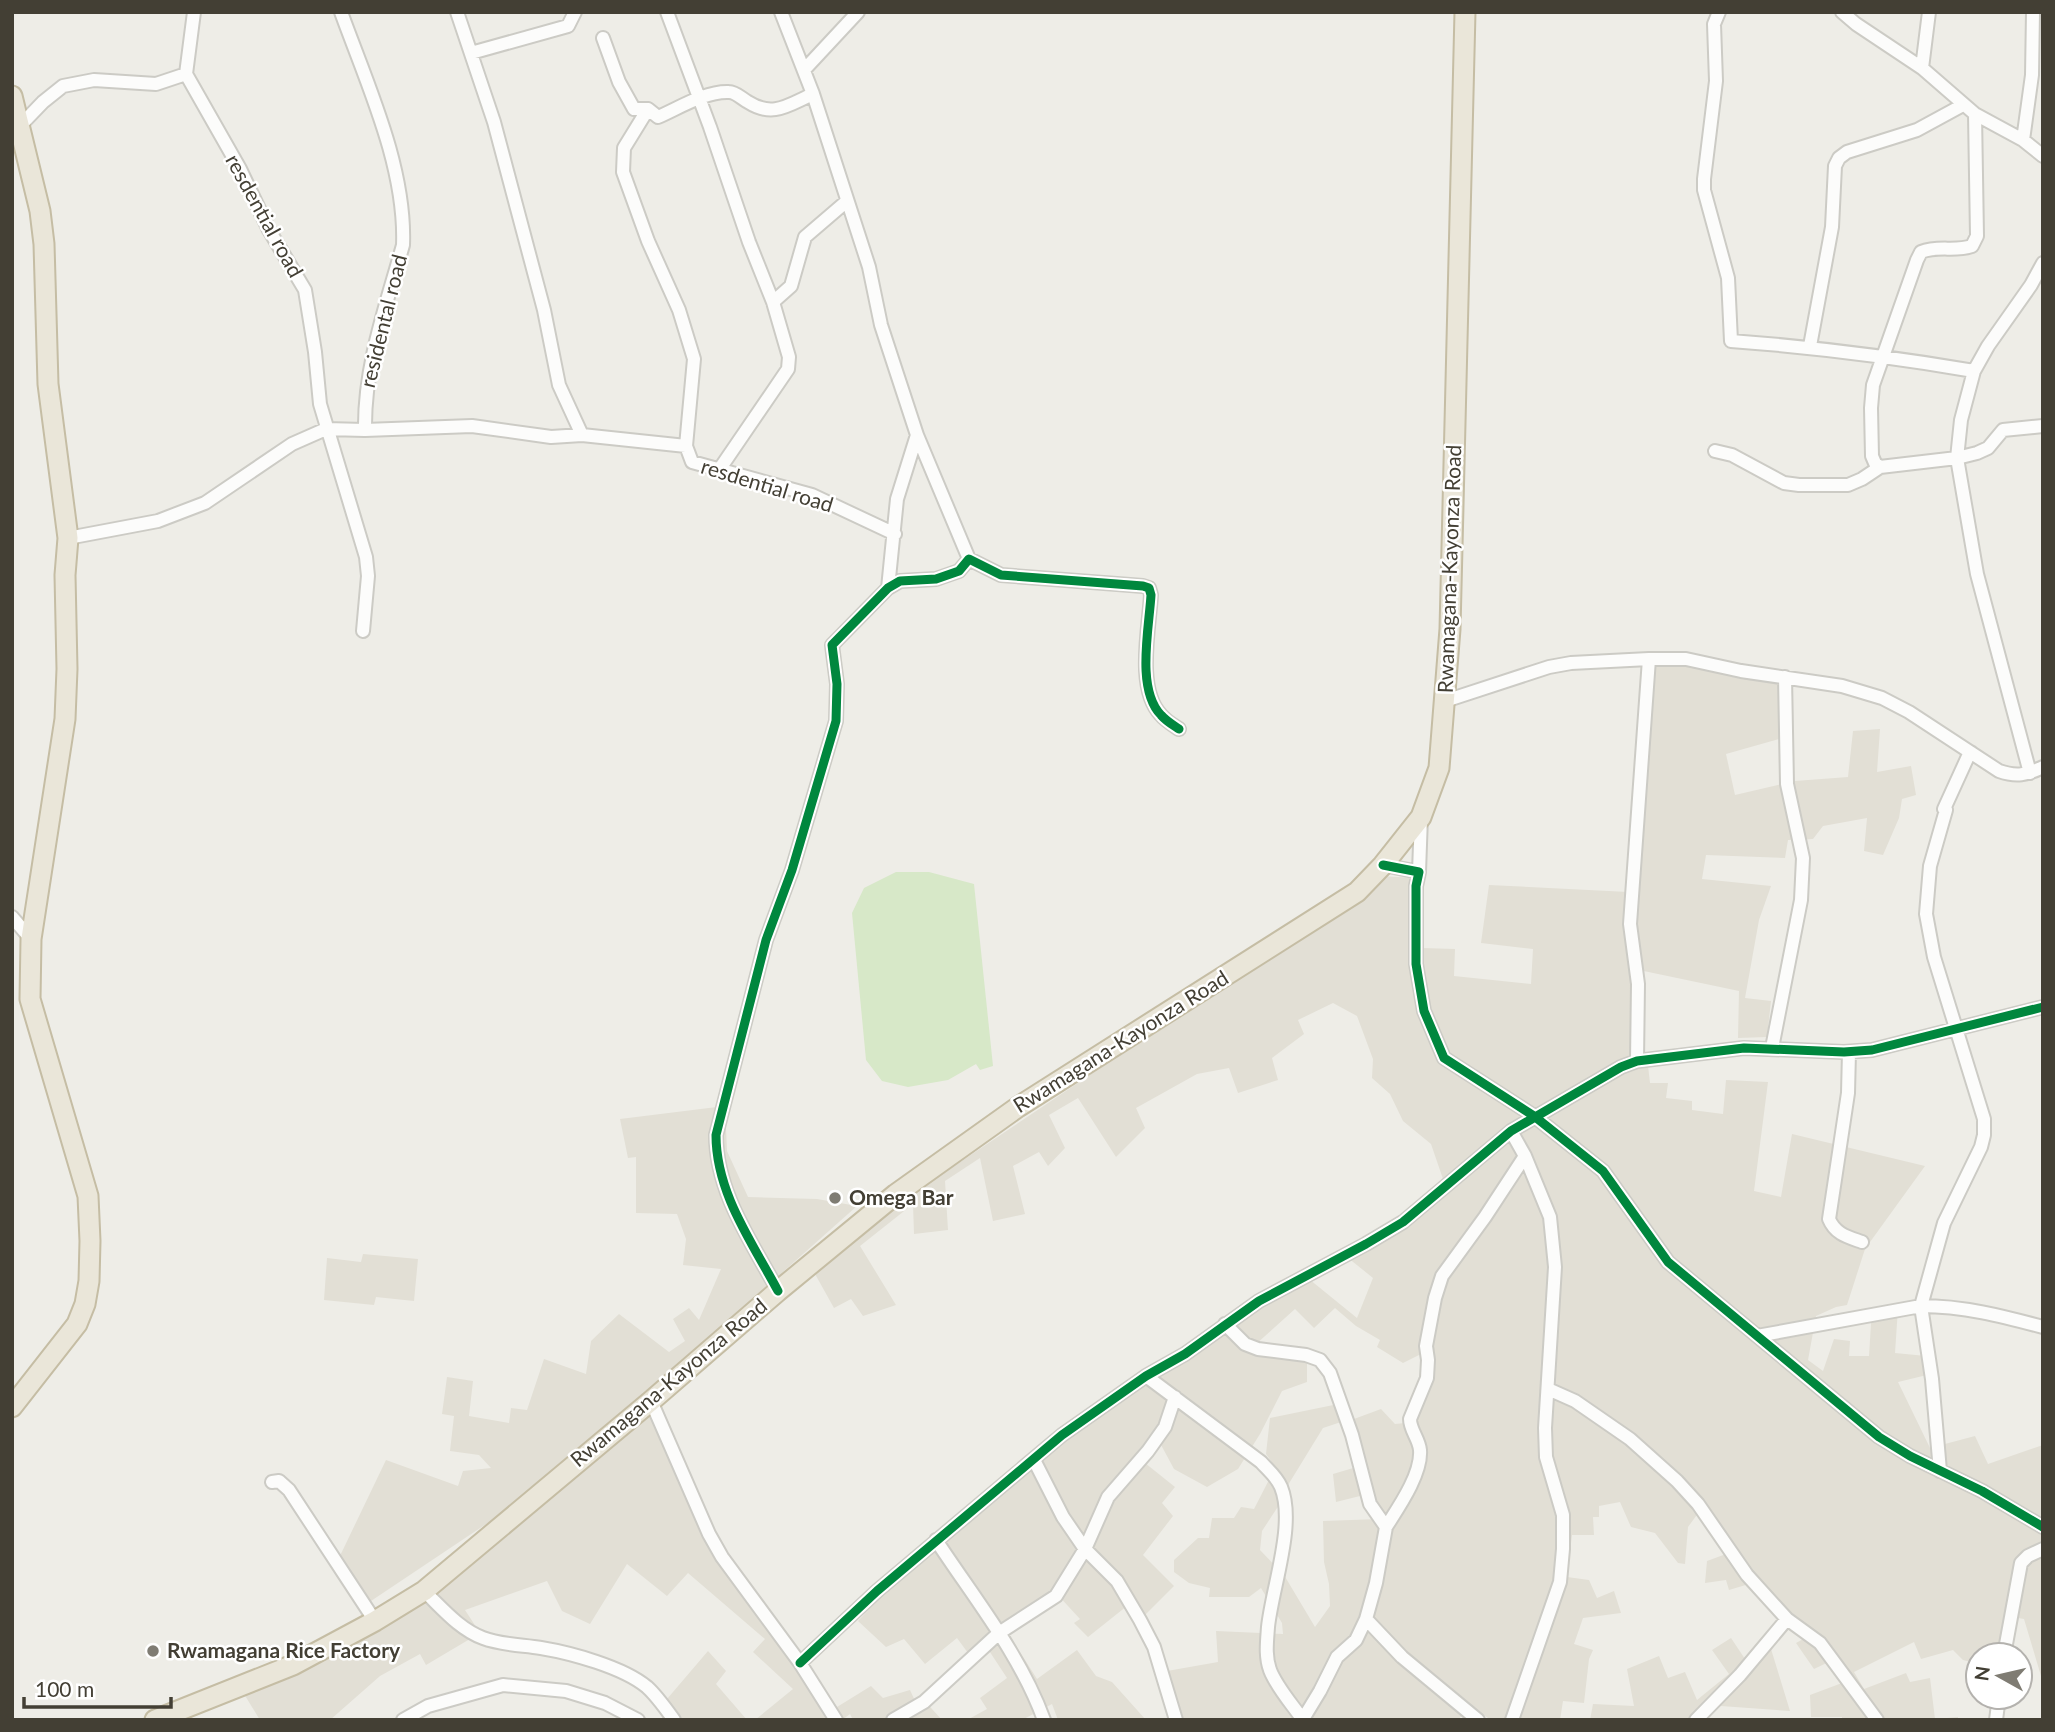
<svg xmlns="http://www.w3.org/2000/svg" width="2055" height="1732" font-family="Lato,sans-serif">
	<style>
		.residential { fill: #e2dfd5 }
		.garden { fill: #d7e8c8 }
		.lines { fill: none; stroke-linecap: round; stroke-linejoin: round }
		.minor-casing { stroke: #cccbc5; stroke-width: 16 }
		.highway-casing { stroke: #c5bda4; stroke-width: 23 }
		.minor { stroke: #fcfcfb; stroke-width: 12 }
		.highway { stroke: #eae6d9; stroke-width: 19 }
		.cycleway-casing { stroke: #fff; stroke-width: 13 }
		.cycleway { stroke: #00873e; stroke-width: 9 }
		.poi-dot { fill: #7f7c73; stroke: #fff; stroke-width: 2.5 }
		.labels { text-anchor: middle; stroke-width: 5; stroke-linejoin: round; paint-order: stroke }
		.street-label { font-size: 21px; fill: #433f34; stroke: #fff }
		.poi-label { font-size: 21px; font-weight: bold; fill: #433f34; stroke: #fff; text-anchor: start }
	</style>
	<rect width="100%" height="100%" fill="#eeede7"/>
	<path class="residential" d="M1646,655L1780,673L1779,739L1726,754L1735,795L1795,781L1848,777L1853,731L1880,729L1877,772L1911,766L1916,795L1902,799L1899,818L1883,855L1864,851L1867,818L1823,826L1813,839L1788,840L1785,858L1706,855L1702,879L1771,886L1759,920L1745,998L1771,1001L1767,1037L1738,1038L1739,991L1639,970L1636,1057H1647L1650,1083H1668L1666,1098L1692,1101V1110L1723,1114L1726,1080L1768,1082L1754,1191L1781,1197L1792,1134L1925,1166L1865,1249L1847,1305L1836,1307L1816,1316L1808,1360L1823,1371L1834,1339L1850,1341L1849,1356H1869L1872,1308H1898L1895,1353L1926,1356L1927,1375L1898,1382L1930,1448L1975,1436L1988,1464L2043,1445V1676H2041L2024,1619L2006,1616L1996,1655H1978V1664L1963,1660L1953,1650L1921,1659L1914,1642L1854,1672L1864,1689L1906,1673L1910,1682L1930,1678L1935,1719L1958,1717V1720H1842V1717H1811L1810,1695L1850,1680L1837,1658L1814,1669L1796,1643L1805,1638L1749,1584L1729,1590L1726,1580L1705,1583L1707,1561L1726,1554L1699,1512L1688,1527L1685,1564L1678,1563L1655,1533L1631,1527L1620,1502L1599,1506V1517H1593L1594,1535H1572L1567,1577L1589,1580L1597,1598L1614,1591L1621,1613L1583,1618L1574,1644L1593,1650L1589,1659L1584,1703L1563,1701L1560,1720H1491L1470,1706L1458,1720H1184L1167,1671L1218,1662L1216,1631L1283,1634L1282,1623L1261,1588L1249,1597H1209L1210,1588L1189,1583L1174,1572V1560L1198,1538H1209L1212,1518H1234L1241,1507L1254,1509L1272,1474L1283,1499L1262,1531L1260,1550L1284,1575L1315,1627L1330,1606L1329,1584L1324,1562L1323,1521L1380,1519L1368,1494L1336,1502L1333,1474L1360,1466L1344,1421L1323,1428L1288,1485L1266,1454L1270,1418L1348,1402L1354,1419L1381,1409L1395,1424L1405,1423L1427,1373L1421,1354L1403,1363L1377,1347L1380,1340L1356,1326L1335,1308L1314,1328L1295,1309L1255,1345L1233,1322L1309,1279L1357,1318L1373,1278L1342,1253L1397,1221L1443,1179L1431,1144L1403,1121L1390,1094L1372,1078L1373,1059L1357,1016L1333,1003L1298,1020L1304,1034L1272,1058L1278,1080L1238,1093L1229,1068L1197,1074L1136,1108L1145,1128L1116,1157L1078,1098L1049,1115L1065,1148L1048,1166L1039,1152L1013,1166L1025,1214L993,1221L980,1158L945,1181L948,1230L914,1234L913,1204L860,1246L896,1305L863,1316L851,1299L834,1308L815,1274L911,1195L1285,944L1380,876L1415,878L1422,948L1455,949L1454,976L1531,984L1533,949L1481,943L1489,885L1628,892Z
		M725,1106L727,1151L748,1197L817,1199L857,1206L612,1424L522,1500L368,1603L338,1560L386,1460L458,1486L463,1471L491,1468L479,1455L450,1451L454,1416L442,1414L447,1377L473,1381L469,1416L509,1423L511,1408L527,1410L544,1359L586,1374L591,1341L619,1314L669,1352L685,1341L673,1319L689,1308L699,1320L721,1269L683,1265L686,1239L677,1214L636,1213V1157L628,1158L620,1119Z
		M363,1254L418,1259L414,1301L376,1297L374,1305L324,1300L327,1258L361,1262Z
		M1224,1330L1259,1356L1307,1359V1382L1282,1391L1260,1434L1238,1469L1207,1487L1174,1469L1160,1443L1145,1463L1175,1487L1162,1503L1173,1516L1143,1555L1174,1586L1145,1615L1132,1602L1088,1637L1074,1623L1080,1619L1056,1593L1006,1630L1037,1679L1077,1650L1096,1676L1112,1682L1146,1720H1058L1052,1704L1022,1720H967L987,1709L980,1698L1007,1678L984,1643L968,1653L957,1638L925,1664L904,1639L886,1647L858,1621L909,1567L1035,1464L1099,1414Z
		M661,1404L716,1538L837,1707L871,1686L883,1698L910,1690L916,1703L922,1698L942,1720H853L850,1714L842,1720H755L793,1689L753,1652L765,1639L688,1573L667,1596L627,1564L590,1624L562,1611L547,1581L465,1610L480,1633L426,1665L420,1654L380,1676L330,1720H260L244,1694L514,1528Z
		M1731,1638L1745,1659L1760,1640L1771,1649L1790,1711L1707,1705L1692,1720H1590L1593,1704L1634,1706L1627,1669L1659,1656L1668,1678L1685,1672L1697,1700L1729,1674L1712,1650Z
		M708,1651L726,1671L716,1684L747,1720H681L667,1699Z"/>
	<path class="garden" d="M896,872H929L974,884L993,1066L980,1070L976,1064L948,1080L908,1087L882,1081L866,1060L852,913L864,888Z"/>
	<g class="lines">
		<g class="minor-casing">
			<path id="minor" d="M194,12L186,74L240,169L269,230L305,290L315,352L320,404L366,557L368,576L363,631
				M341,12C367,84 406,167 403,245C386,306 364,366 365,430
				M457,12L494,122L544,310L559,385L582,435
				M667,12L710,127L749,242L773,302L789,357L788,369L719,470
				M781,12L813,94L869,267L881,325L917,435L897,499L888,588
				M1719,12L1714,24L1716,81L1704,179V190L1728,278L1731,341C1813,347 1893,357 1974,371
				M1842,12L1856,24L1922,68L1975,114L2023,140L2043,156
				M603,38L619,82L634,109H648L658,117C679,108 705,91 729,92C736,92 742,99 748,102C773,118 788,105 813,94
				M471,53L568,26L575,12
				M1922,68L1929,12
				M804,70L858,12
				M648,109L624,148L623,172L648,241L679,310L694,359L686,446
				M1975,114L1977,236L1972,246C1955,252 1938,245 1921,252L1917,260L1873,385L1871,408L1872,456L1875,463L1880,467L1957,458L1977,453L1988,448L2003,430L2043,426
				M17,129L43,102L63,86L94,80L156,84L186,74
				M2023,140L2032,75L2033,12
				M773,302L791,286L805,237L847,201
				M1810,346L1832,227L1835,166L1839,158L1847,152L1917,130L1963,105
				M917,435L969,559
				M1715,451L1732,455L1784,483L1799,485H1848L1862,479L1880,467
				M68,538L158,521L205,503L292,444L326,429L365,430L472,426L551,437L582,435L686,446L692,462L812,495L895,534
				M1445,701L1549,667L1571,663L1649,659H1686L1741,671L1842,686L1882,698L1909,712L1999,771C2016,777 2027,775 2043,767
				M2030,773L1977,574L1957,458L1961,420L1974,371L1988,346L2031,285L2043,263
				M1383,865L1419,872L1416,886V964L1424,1011L1444,1058L1534,1116L1603,1171L1668,1262L1879,1437L1910,1456L1982,1491L2043,1527
				M1419,872L1421,817
				M12,917L31,939
				M1772,1048L1801,900L1803,858L1787,784L1785,677
				M1849,1052L1848,1093L1829,1219C1835,1234 1848,1237 1862,1242
				M1637,1061L1638,984L1630,924L1649,659
				M1511,1131L1525,1156L1550,1217L1555,1267L1545,1428L1546,1457L1563,1515V1549L1560,1582L1512,1720
				M778,1291C752,1242 716,1193 716,1135L766,940L792,870L836,721L837,684L832,645L888,588L900,581L936,579L959,571L969,559L1001,575L1143,586L1149,588L1151,595C1149,629 1136,689 1161,715C1166,721 1173,725 1179,729
				M1225,1324L1245,1344L1258,1349L1306,1355L1320,1360L1330,1373L1352,1435L1370,1504L1386,1527L1376,1583L1366,1619L1356,1640L1337,1657L1320,1691L1303,1719
				M1757,1336L1921,1306C1963,1306 2002,1316 2043,1327
				M1146,1376L1261,1462C1268,1470 1277,1477 1281,1487C1296,1524 1272,1588 1268,1627C1267,1642 1265,1656 1270,1670C1277,1688 1292,1704 1303,1720
				M1548,1389L1575,1401L1630,1439L1677,1481L1698,1504L1747,1575L1787,1619L1820,1643L1877,1720
				M651,1401L709,1534L722,1557L800,1663L836,1720
				M1034,1460L1063,1517L1085,1549L1117,1581L1140,1620L1154,1647L1176,1720
				M1940,1471L1932,1379L1921,1306L1944,1223L1981,1147L1984,1135V1119L1934,957L1926,914L1930,866L1946,810L1944,809L1970,752L1972,753
				M272,1482L279,1481L289,1490L375,1621
				M1386,1527C1398,1508 1422,1474 1420,1450C1419,1439 1410,1430 1410,1419L1427,1378L1428,1360L1426,1346L1435,1298L1442,1276L1485,1217L1525,1156
				M936,1540C974,1598 1020,1654 1044,1720
				M424,1591C442,1608 459,1629 483,1638C501,1645 522,1645 541,1648C571,1653 623,1667 647,1687C657,1696 666,1709 674,1720
				M1366,1619L1402,1657L1478,1720
				M2004,1655L2021,1563L2028,1556L2043,1549
				M800,1663L877,1591L1062,1435L1146,1376L1185,1354L1259,1301L1366,1244L1403,1222L1511,1131L1621,1067L1637,1061L1744,1048L1844,1052L1872,1050L2043,1007
				M403,1720L428,1706L503,1685L566,1691L605,1703L638,1720
				M893,1720L924,1702L999,1633L1056,1596L1085,1549L1108,1497L1148,1451L1165,1427L1175,1397
				M1696,1720L1740,1675L1787,1619
				M1996,1720L1999,1697"/>
		</g>
		<g class="highway-casing">
			<path id="highway" d="M12,96L40,211L44,244L48,384L68,538L65,575L67,669L65,719L31,939L30,999L88,1196L90,1241L89,1281L85,1304L77,1324L12,1407
				M155,1720L293,1665L375,1621L424,1591L651,1401L778,1291L896,1194L1018,1107L1357,892L1383,865L1421,817L1439,768L1450,629L1465,12"/>
		</g>
		<use href="#minor" class="minor"/>
		<use href="#highway" class="highway"/>
		<g class="cycleway-casing">
			<path id="cycleway" d="M1383,865L1419,872L1416,886V964L1424,1011L1444,1058L1534,1116L1603,1171L1668,1262L1879,1437L1910,1456L1982,1491L2043,1527
				M778,1291C752,1242 716,1193 716,1135L766,940L792,870L836,721L837,684L832,645L888,588L900,581L936,579L959,571L969,559L1001,575L1143,586L1149,588L1151,595C1149,629 1136,689 1161,715C1166,721 1173,725 1179,729
				M800,1663L877,1591L1062,1435L1146,1376L1185,1354L1259,1301L1366,1244L1403,1222L1511,1131L1621,1067L1637,1061L1744,1048L1844,1052L1872,1050L2043,1007"/>
		</g>
		<use href="#cycleway" class="cycleway"/>
	</g>
	<g class="poi-dot">
		<circle cx="835" cy="1198" r="7"/>
		<circle cx="153" cy="1651" r="7"/>
	</g>
	<g class="labels">
		<g class="street-label">
			<text transform="translate(264 216) rotate(61)" y="7">resdential road</text>
			<text transform="translate(384 321) rotate(-76)" y="7">residental road</text>
			<text transform="translate(767 486) rotate(17)" y="7">resdential road</text>
			<text transform="translate(1450 569) rotate(-88)" y="7">Rwamagana-Kayonza Road</text>
			<text transform="translate(1121 1042) rotate(-32)" y="7">Rwamagana-Kayonza Road</text>
			<text transform="translate(669 1383) rotate(-40)" y="7">Rwamagana-Kayonza Road</text>
		</g>
		<g class="poi-label">
			<text x="849" y="1205">Omega Bar</text>
			<text x="167" y="1658">Rwamagana Rice Factory</text>
		</g>
	</g>
	<rect width="2055" height="1732" fill="none" stroke="#433f34" stroke-width="28"/>
	<g transform="translate(1999 1676) rotate(278)"><circle r="33" fill="#ffffff" stroke="#b4b2ae" stroke-width="2"/>
	<path d="M0-5L12 26L0 18L-12 26Z" fill="#7f7c73"/>
	<text y="-10" font-size="19" font-weight="bold" text-anchor="middle" fill="#433f34">N</text>
	</g>
	<path d="M24 1697v10h147v-10" fill="none" stroke="#433f34" stroke-width="3.5"/>
	<text x="35" y="1697" font-size="21" fill="#433f34" stroke="#ffffff" stroke-width="5" paint-order="stroke">100 m</text>
</svg>
